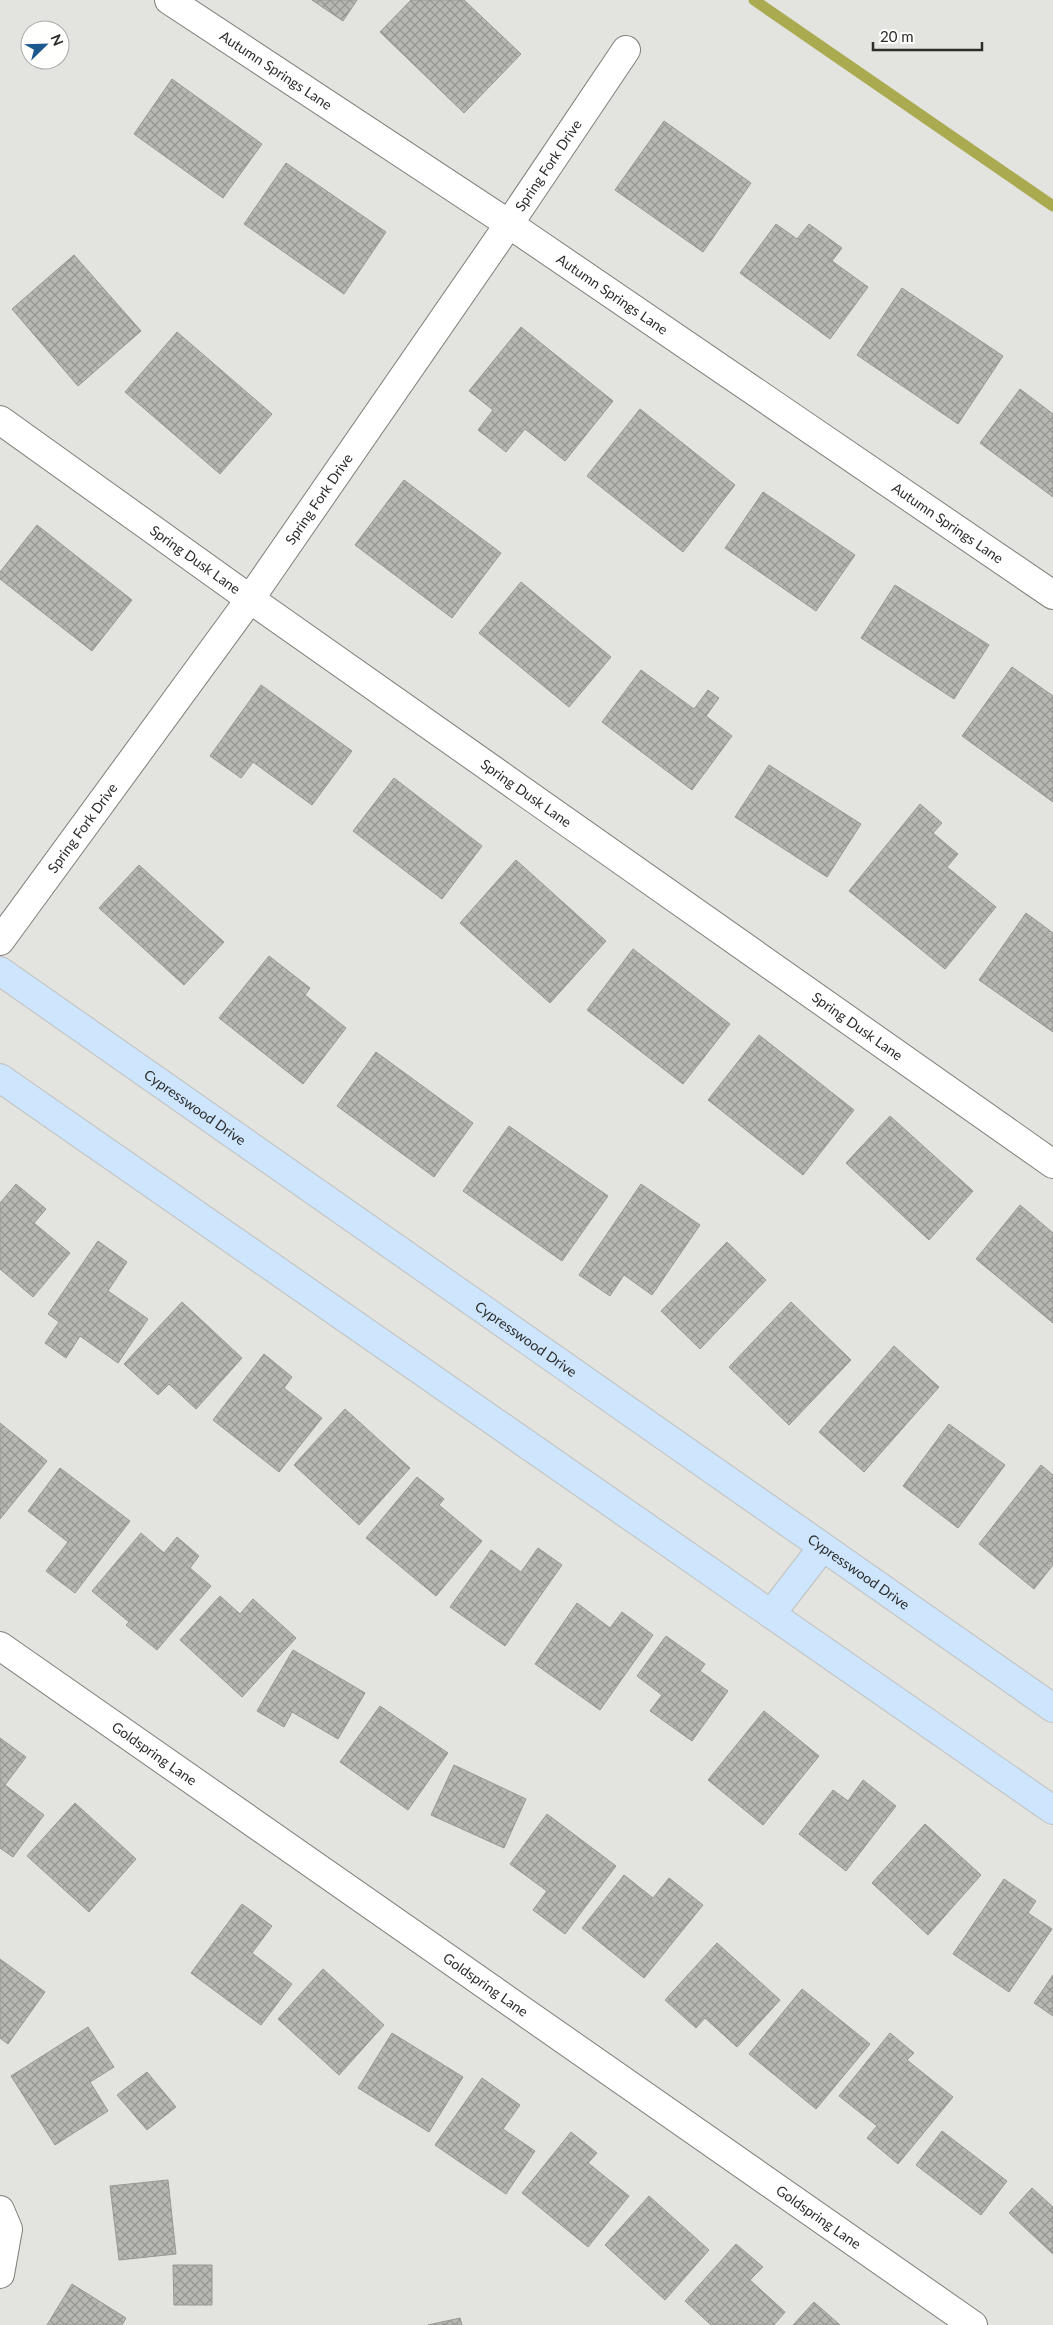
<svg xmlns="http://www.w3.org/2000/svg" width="1053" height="2325" font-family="Lato,sans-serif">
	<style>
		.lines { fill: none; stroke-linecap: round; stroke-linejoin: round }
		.stream { stroke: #aaaa50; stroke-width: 11 }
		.building { fill: url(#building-cross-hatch); stroke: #989994 }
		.minor-casing { stroke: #7e7e7a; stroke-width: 30 }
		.major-casing { stroke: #c0c0bf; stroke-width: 30 }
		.minor { stroke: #fff; stroke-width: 28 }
		.major { stroke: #cde5fd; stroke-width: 28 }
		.labels { text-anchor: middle; stroke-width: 4.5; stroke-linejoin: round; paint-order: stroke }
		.street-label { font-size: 14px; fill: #2c2c2a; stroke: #fffffe }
	</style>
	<defs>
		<pattern id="building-cross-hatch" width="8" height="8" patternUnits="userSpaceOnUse" patternTransform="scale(1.25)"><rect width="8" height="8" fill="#b7b7b3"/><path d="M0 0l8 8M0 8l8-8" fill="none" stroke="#959592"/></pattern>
	</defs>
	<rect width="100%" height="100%" fill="#e3e3df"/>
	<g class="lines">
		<path class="stream" d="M754,0L1053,206"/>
	</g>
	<path class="building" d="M312,0H357L343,21Z
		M411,0H464L521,54L464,113L380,32Z
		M172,79L262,144L223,198L134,134Z
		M664,121L751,183L703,252L615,190Z
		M286,163L386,232L344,294L244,224Z
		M776,224L797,239L809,224L842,248L832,261L868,287L830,339L740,273Z
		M74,255L141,331L78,386L12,309Z
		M902,288L1003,356L958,424L857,355Z
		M521,327L613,401L565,461L525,429L506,452L478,430L493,410L469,391Z
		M177,332L272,414L220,474L125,392Z
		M1020,389L1053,414V497L980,443Z
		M640,409L735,485L683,552L587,476Z
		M404,480L501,553L452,618L355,545Z
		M763,492L855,555L816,611L725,548Z
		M37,525L132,600L92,651L0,579V572Z
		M521,582L611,657L569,707L479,633Z
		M895,585L989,645L954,699L861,638Z
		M1012,667L1053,696V802L962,736Z
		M641,670L694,709L708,690L719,698L706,716L732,736L692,790L602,722Z
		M261,685L352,751L312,805L253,762L241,778L210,756Z
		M769,765L861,824L827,877L735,817Z
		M394,778L482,846L442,899L353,831Z
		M920,804L942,823L933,833L958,854L947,867L996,907L945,969L849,891Z
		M516,860L606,941L550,1003L460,923Z
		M139,865L224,942L184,985L99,908Z
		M1026,913L1053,933V1032L979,980Z
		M633,949L730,1024L683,1084L587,1010Z
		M269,956L310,988L305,995L346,1028L303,1084L219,1018Z
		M759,1035L854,1110L803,1175L708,1100Z
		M376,1052L473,1123L434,1177L337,1106Z
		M890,1116L973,1191L929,1240L846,1163Z
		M509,1126L608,1196L562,1261L463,1191Z
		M16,1184L46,1209L34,1223L70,1253L33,1297L0,1269V1203Z
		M641,1184L700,1225L652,1295L624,1275L610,1296L579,1275Z
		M1020,1205L1053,1233V1323L976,1259Z
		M98,1241L127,1262L108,1291L148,1319L118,1363L80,1336L66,1358L45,1343L59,1322L48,1314Z
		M727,1242L766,1280L700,1349L661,1311Z
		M182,1302L242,1358L196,1409L169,1384L158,1395L124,1364Z
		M791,1302L851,1360L789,1425L729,1367Z
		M894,1346L939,1387L864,1472L819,1432Z
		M264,1354L292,1377L284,1388L322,1418L279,1472L213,1420Z
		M345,1409L410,1468L359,1525L294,1465Z
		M0,1423L47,1461L0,1519Z
		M949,1424L1005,1465L958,1528L903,1486Z
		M1041,1465L1053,1475V1565L1034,1589L979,1544Z
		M60,1468L130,1521L75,1593L46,1571L68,1542L28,1511Z
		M417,1477L444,1499L439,1505L482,1541L436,1596L366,1538Z
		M141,1533L164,1553L177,1537L199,1556L190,1568L211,1586L157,1650L126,1625L129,1622L92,1591Z
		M538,1548L562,1565L505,1646L450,1607L491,1550L521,1572Z
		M220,1596L240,1614L253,1599L296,1638L242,1697L180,1640Z
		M577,1603L610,1628L622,1612L653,1635L600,1710L535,1664Z
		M666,1636L705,1664L700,1671L728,1691L692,1741L650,1711L662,1695L637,1676Z
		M293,1650L365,1693L338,1739L292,1712L284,1727L257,1711Z
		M380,1706L448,1753L408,1810L340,1762Z
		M764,1711L819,1756L763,1825L708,1780Z
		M0,1738L26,1757L5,1785L44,1815L13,1857L0,1848Z
		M454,1765L526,1799L504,1848L431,1815Z
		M863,1780L896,1806L846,1871L799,1834L833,1790L848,1801Z
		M75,1803L136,1859L89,1912L27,1856Z
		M547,1814L616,1866L565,1934L533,1910L547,1891L510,1864Z
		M925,1824L981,1875L928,1935L872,1883Z
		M624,1875L653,1898L669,1878L703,1905L644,1978L582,1928Z
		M1004,1879L1036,1901L1028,1913L1052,1929L1009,1992L953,1954Z
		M242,1904L272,1926L252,1953L292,1984L261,2025L191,1973Z
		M717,1943L780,2000L737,2047L705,2018L696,2028L665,2000Z
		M0,1959L45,1992L8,2044L0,2038Z
		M323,1969L384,2025L339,2075L278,2019Z
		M1053,1975V2016L1034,2003Z
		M802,1989L870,2044L816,2109L749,2054Z
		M88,2027L114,2067L90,2082L108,2111L55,2145L11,2076Z
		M392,2033L463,2077L429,2132L358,2088Z
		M890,2033L914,2053L907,2060L953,2097L898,2164L867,2138L877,2126L839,2096Z
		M147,2072L176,2107L147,2130L117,2095Z
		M482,2078L520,2105L503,2129L535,2151L506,2194L435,2145Z
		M942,2131L1007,2181L981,2215L916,2165Z
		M571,2132L597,2153L588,2163L629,2196L588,2247L522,2193Z
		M168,2180L176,2254L119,2260L110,2186Z
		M1032,2188L1053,2207V2254L1009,2213Z
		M649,2196L709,2250L665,2300L605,2245Z
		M736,2244L763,2267L750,2280L785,2312L774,2325H711L685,2301Z
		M173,2265H212V2305H174Z
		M72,2284L126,2318L122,2325H47Z
		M814,2302L840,2325H793Z
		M460,2318L462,2325H428Z"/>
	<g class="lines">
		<g class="minor-casing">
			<g id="minor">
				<path id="s1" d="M169,0L509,224L1053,595"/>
				<path id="s2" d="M0,420L250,599L1053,1164"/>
				<path id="s3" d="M0,941L250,599L509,224L626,50"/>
				<path id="s4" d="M0,1646L973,2325"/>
				<path d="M0,2210L8,2229L0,2274"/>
			</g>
		</g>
		<g class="major-casing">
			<g id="major">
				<path id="s5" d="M0,971L1053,1708"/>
				<path d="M0,1078L1053,1810"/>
				<path d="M771,1614L822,1548"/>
			</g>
		</g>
		<use href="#minor" class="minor"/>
		<use href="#major" class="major"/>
	</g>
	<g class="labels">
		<g class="street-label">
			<text dy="5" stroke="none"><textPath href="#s1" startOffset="128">Autumn Springs Lane</textPath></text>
			<text dy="5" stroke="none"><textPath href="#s3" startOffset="950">Spring Fork Drive</textPath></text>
			<text dy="5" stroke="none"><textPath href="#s1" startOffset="532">Autumn Springs Lane</textPath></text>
			<text dy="5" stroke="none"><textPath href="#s3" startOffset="545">Spring Fork Drive</textPath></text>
			<text dy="5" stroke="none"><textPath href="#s1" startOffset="938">Autumn Springs Lane</textPath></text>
			<text dy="5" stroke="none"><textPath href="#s2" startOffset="240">Spring Dusk Lane</textPath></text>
			<text dy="5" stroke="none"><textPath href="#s2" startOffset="645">Spring Dusk Lane</textPath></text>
			<text dy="5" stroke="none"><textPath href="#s3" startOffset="140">Spring Fork Drive</textPath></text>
			<text dy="5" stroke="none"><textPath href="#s2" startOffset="1050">Spring Dusk Lane</textPath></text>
			<text dy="5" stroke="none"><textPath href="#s5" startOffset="238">Cypresswood Drive</textPath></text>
			<text dy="5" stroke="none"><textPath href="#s5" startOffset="642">Cypresswood Drive</textPath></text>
			<text dy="5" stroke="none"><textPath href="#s5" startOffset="1048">Cypresswood Drive</textPath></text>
			<text dy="5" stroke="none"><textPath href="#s4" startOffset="188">Goldspring Lane</textPath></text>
			<text dy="5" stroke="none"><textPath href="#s4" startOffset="592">Goldspring Lane</textPath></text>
			<text dy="5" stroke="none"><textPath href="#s4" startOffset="998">Goldspring Lane</textPath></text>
		</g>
	</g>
	<g transform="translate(45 45) rotate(67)"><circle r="24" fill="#fffffe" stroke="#ababa9"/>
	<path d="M0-4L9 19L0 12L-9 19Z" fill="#1d588f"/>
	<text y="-8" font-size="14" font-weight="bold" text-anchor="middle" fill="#2c2c2a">N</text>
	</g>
	<path d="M873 42v8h109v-8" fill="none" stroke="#2c2c2a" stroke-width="2.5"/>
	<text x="880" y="42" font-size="15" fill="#2c2c2a" stroke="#fffffe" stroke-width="4" paint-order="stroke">20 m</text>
</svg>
